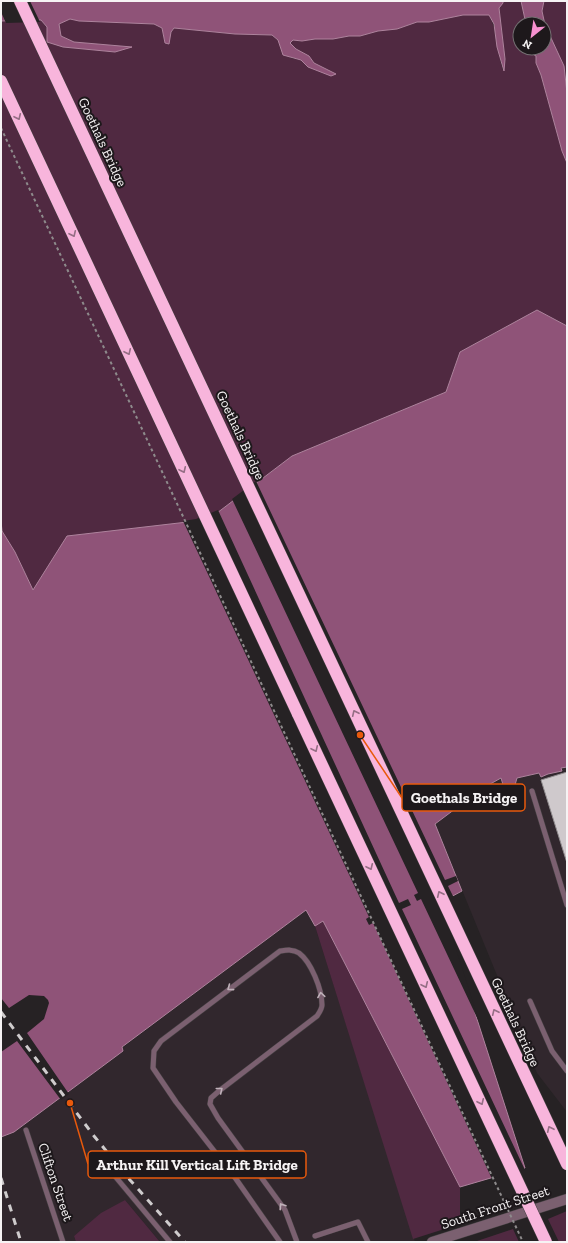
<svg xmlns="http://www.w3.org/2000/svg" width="568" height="1243" font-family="'Zilla Slab',serif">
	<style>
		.built { fill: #31272d }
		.green { fill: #502941 }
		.water { fill: #8f5378; stroke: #ae839d }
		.pier { fill: #262224 }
		.building { fill: #cfc9cc; stroke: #918d8f }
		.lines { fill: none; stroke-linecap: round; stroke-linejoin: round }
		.lane-casing { stroke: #433f41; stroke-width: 6 }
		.street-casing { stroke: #433f41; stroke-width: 11 }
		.highway-casing { stroke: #433f41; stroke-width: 13 }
		.lane { stroke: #7b6070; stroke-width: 5 }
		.street { stroke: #7b6070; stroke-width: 10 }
		.highway { stroke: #f8b5dc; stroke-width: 12 }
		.rail { stroke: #cfcccd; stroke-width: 3; stroke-dasharray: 7 7; stroke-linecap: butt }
		.highway-bridge-casing { stroke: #433f41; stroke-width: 13; stroke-linecap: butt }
		.path-bridge { stroke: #8e8b8c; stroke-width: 2; stroke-dasharray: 3 3; stroke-linecap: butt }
		.highway-bridge { stroke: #f8b5dc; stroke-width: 12 }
		.oneway { stroke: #956e85 }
		.oneway2 { stroke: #bfb1b9 }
		.labels { text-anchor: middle; stroke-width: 4; stroke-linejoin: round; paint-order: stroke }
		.street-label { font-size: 14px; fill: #f6f3f4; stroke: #1d181b }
		.leader { fill: none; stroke: #e8590c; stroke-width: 1.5 }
		.callout-dot { fill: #e8590c; stroke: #1d181b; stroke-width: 1.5 }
		.callout { fill: #1d181b; stroke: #e8590c; stroke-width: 1.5 }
		.callout-label { font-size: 15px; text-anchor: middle; font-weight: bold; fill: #f6f3f4 }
	</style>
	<rect width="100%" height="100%" fill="#262224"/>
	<path class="built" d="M567,767V1112L537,1073L435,824L483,788L501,778L504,788L517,778L539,773L541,777L548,774L562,771L561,768Z
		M306,910L315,926L415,1242H160L125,1200L74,1236L76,1242H1V1137L14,1132L123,1051L122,1048Z"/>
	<path class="green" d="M503,1H521L526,24H520V48H528L531,53L536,56V63L541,75L562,151L567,163V326L537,310L460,352L446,392L292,456L217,513L33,590L15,552L2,531L1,521V21L41,20L63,47L115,52L131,47L74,42L61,36L59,24L70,19L79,21L154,24L162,28L165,43L168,44L171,32L174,28L235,34L272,35L278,40L291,58L301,60L308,67L336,74L314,63L309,56L296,49L290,43L293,39L302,41L315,39H333L349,36H360L378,31L397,29L417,22H429L463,15H489C498,31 497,52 503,70L505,59L499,8Z
		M544,1H567V93L545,25L542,11Z
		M323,921L460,1187V1224L413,1239L315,926Z
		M125,1200L160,1242H76L74,1236L101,1213Z
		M567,1211V1242H559L548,1219Z
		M513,1229L519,1242H474Z"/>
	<path class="water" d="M1,1H503V3L499,8L505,59L504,71L497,47L494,24L489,15H463L429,22H417L397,29L378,31L360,36H349L333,39H315L302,41L293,40L290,43L296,49L309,56L314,63L336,74L331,76L308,67L301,60L283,55L278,40L272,35L235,34L174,28L171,32L169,44L165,43L162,28L154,24L79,21L70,19L59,24L61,36L74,42L132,47L115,52L63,47L47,42V27L41,20L1,21Z
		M521,1H544L542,11L545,25L564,66L567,93V163L562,151L541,75L536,63V56L531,53L528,48H544V24H526Z
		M537,310L567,326V767L561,768L562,771L548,774L541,777L539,773L517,778L515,785L504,788L501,778L483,788L435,824L462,891L447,899L446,923L525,1168L460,1187L323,921L315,926L306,910L122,1047L123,1051L14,1132L1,1137V521L2,531L15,552L33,590L67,536L196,521L217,513L292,456L446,392L460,352Z"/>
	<path class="pier" d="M1,1H30L40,22L6,23L1,12Z
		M256,481L445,880L456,876L458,881L448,886L454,898L449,900L448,924L480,1024L421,899L417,901L414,895L418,893L232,499Z
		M218,510L399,903L408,899L411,905L402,909L525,1170L492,1179L373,923L369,925L366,919L369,917L183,521L196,519Z
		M29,995L44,996L48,1000L49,1003L44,1019L27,1033L69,1094L61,1100L17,1041L1,1052V998L9,1008Z"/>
	<path class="building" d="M567,772V863L541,780Z"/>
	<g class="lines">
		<g class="lane-casing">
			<path id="lane" d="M532,791L567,905
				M530,1001L552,1051L567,1071
				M26,1130L63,1242
				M109,1169L170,1242
				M315,1236L358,1222L368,1242
				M280,1242L236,1179L176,1102L153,1068L154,1051L161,1041L280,951C287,950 293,949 299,953C311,962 322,989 322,1005C322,1009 319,1013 317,1016L219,1091L211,1098L210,1104L218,1118L285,1210L297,1242"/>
		</g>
		<g class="street-casing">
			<path id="street" d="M432,1242L567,1199"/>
		</g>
		<g class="highway-casing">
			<path id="highway" d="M20,1L567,1164
				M1,81L298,714"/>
		</g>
		<use href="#lane" class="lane"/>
		<use href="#street" class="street"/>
		<use href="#highway" class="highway"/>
		<path class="rail" d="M1,1012L94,1136L130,1180L185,1242
			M1,1178L21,1242"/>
		<g class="highway-bridge-casing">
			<path id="highway-bridge" d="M298,714L546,1242"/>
		</g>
		<path class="path-bridge" d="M1,128L523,1242"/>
		<use href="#highway-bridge" class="highway-bridge"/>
	</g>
	<defs><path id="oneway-chevron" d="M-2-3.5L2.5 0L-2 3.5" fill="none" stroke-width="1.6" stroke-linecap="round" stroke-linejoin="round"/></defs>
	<g class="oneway">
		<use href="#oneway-chevron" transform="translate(18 117) rotate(65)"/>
		<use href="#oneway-chevron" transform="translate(73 234) rotate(65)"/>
		<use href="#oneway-chevron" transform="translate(128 352) rotate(65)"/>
		<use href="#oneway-chevron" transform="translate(183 470) rotate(65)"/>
		<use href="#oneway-chevron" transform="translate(355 713) rotate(-115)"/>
		<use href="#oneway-chevron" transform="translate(315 749) rotate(65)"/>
		<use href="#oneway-chevron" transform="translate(370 867) rotate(65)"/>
		<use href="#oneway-chevron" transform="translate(440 894) rotate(-115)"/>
		<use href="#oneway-chevron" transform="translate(425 985) rotate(65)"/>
		<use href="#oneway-chevron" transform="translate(495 1012) rotate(-115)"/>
		<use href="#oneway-chevron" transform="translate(481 1102) rotate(65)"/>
		<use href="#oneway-chevron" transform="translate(550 1129) rotate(-115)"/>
	</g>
	<g class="oneway2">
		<use href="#oneway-chevron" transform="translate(230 988) rotate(143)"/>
		<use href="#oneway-chevron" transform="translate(321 995) rotate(-99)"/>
		<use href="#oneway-chevron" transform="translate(220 1090) rotate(-39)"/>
		<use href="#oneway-chevron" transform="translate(282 1206) rotate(-123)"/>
	</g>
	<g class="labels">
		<g class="street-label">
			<text transform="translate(103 142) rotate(65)" y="5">Goethals Bridge</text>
			<text transform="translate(241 435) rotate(65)" y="5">Goethals Bridge</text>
			<text transform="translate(516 1022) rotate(65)" y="5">Goethals Bridge</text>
			<text transform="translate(56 1182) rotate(71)" y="5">Clifton Street</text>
			<text transform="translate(495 1207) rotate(-18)" y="5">South Front Street</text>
		</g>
	</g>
	<path class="leader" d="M360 735L402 798M70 1103L88 1164"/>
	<g class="callout-dot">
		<circle cx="360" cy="735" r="4"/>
		<circle cx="70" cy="1103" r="4"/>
	</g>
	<g class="callout">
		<rect x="402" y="784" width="123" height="27" rx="4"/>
		<rect x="88" y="1151" width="218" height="27" rx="4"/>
	</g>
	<g class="callout-label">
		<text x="464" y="803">Goethals Bridge</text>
		<text x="197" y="1170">Arthur Kill Vertical Lift Bridge</text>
	</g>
	<rect width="568" height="1243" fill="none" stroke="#f6f3f4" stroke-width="4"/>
	<g transform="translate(532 36) rotate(210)"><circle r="19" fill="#1d181b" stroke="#747072"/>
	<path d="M0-3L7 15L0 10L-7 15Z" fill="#f690cf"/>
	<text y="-6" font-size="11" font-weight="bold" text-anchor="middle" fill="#f6f3f4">N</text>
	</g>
</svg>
